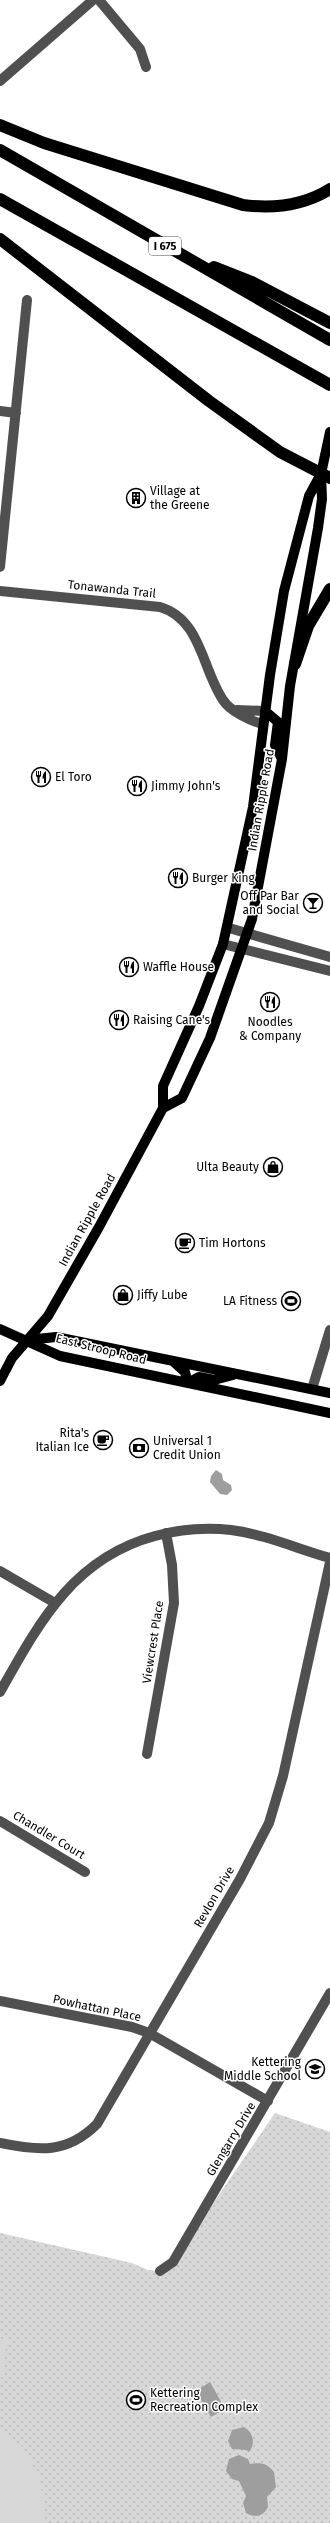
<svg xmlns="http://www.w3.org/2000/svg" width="330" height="2523" font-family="'Fira Sans',sans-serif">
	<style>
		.green { fill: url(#green-dots) }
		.pitch { fill: #d7d7d7 }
		.water { fill: #9e9e9e }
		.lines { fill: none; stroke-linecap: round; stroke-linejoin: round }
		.minor { stroke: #505050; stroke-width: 10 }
		.major { stroke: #000; stroke-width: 10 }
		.highway { stroke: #000; stroke-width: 12 }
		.labels { text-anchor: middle; stroke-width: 3; stroke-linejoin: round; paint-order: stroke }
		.shield { fill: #fff; stroke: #4c4c4c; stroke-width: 1 }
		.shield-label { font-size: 11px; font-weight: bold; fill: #000 }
		.poi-label { font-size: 12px; fill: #000; stroke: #fff; text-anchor: start }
		.street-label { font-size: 12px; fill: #000; stroke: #fff }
	</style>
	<defs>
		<pattern id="green-dots" width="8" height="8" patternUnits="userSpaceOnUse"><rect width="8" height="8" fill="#d7d7d7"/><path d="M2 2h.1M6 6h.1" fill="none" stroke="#b7b7b7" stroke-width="1.8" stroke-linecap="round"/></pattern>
	</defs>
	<rect width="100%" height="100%" fill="#fff"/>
	<path class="green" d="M275,2113L330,2132V2523H0V2233L132,2263L148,2270L160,2271L173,2262Z"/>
	<path class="pitch" d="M0,2340L7,2341L2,2378H0Z
		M0,2432L22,2446L40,2478L46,2523H0Z"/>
	<path class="water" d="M216,1470L222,1474L223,1480L231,1485L232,1490L227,1495L220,1494L210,1482L211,1476Z
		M210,2382L225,2409L211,2417L196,2391Z
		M244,2427C253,2432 256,2444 249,2452L246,2450L232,2449L228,2441L232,2430Z
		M239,2455L248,2459L250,2464C261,2462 267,2463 274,2472L276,2487L267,2497L268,2507C263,2517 255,2518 246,2513L243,2503L246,2496L239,2481L232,2479L226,2471L229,2459Z"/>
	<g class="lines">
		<path class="minor" d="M99,0L140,49L146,67
			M0,81L93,0
			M0,411L16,413
			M0,567L27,300
			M0,591L160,607C201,619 202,669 223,700C230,711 250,721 263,724
			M237,710L265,711
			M229,928L330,957
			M223,944L330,971
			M312,1389L330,1330
			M0,1571L55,1603
			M0,1692C39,1623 73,1558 155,1536C181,1529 204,1527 231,1530C264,1534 298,1549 330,1558
			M147,1754L174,1603L172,1565L166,1533
			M0,1821L85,1872
			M0,2001L132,2027L149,2033L268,2101
			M0,2143C39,2151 67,2154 97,2124L240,1879L269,1823L283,1776L330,1562
			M160,2271L173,2262L330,1993"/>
		<path class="major" d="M265,711L278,722L275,745L282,759
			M163,1108L182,1098L210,1038L252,919L282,759L290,686L318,528L322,499L321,474L330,432
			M0,1329L60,1356L330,1413
			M27,1340L56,1337L330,1393
			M174,1362L185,1372L188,1383L199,1377L214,1380L233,1375
			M0,1381L12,1358L48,1316L99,1227L163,1108V1086L199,1006L223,944L253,807L270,675L284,591L309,496L321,474"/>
		<path class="highway" d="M0,125L44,143L243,205C274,209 303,206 330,189
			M0,150L330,340
			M0,199L330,385
			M0,239L209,401L280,452L330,478
			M214,267L252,282L330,323
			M295,664L308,626L330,589"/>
	</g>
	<defs>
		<g id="building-ring" transform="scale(1)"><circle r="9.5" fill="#fff" stroke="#000" stroke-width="1.5"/><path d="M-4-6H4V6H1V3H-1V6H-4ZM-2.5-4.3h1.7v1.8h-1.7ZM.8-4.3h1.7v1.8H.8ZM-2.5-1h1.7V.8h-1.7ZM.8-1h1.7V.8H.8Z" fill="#000"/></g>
		<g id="restaurant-ring" transform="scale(1)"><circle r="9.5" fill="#fff" stroke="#000" stroke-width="1.5"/><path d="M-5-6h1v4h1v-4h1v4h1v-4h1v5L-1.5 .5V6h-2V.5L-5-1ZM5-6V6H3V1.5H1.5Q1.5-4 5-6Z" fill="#000"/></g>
		<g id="bar-ring" transform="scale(1)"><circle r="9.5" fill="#fff" stroke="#000" stroke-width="1.5"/><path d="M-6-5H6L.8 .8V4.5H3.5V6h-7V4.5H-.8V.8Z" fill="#000"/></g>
		<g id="shop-ring" transform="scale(1)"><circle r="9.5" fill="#fff" stroke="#000" stroke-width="1.5"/><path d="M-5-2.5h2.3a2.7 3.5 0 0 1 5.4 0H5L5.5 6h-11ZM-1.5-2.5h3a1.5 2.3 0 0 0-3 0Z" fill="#000"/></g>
		<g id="cafe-ring" transform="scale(1)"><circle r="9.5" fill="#fff" stroke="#000" stroke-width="1.5"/><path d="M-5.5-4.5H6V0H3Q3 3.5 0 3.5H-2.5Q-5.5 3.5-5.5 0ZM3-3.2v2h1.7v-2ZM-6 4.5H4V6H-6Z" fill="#000"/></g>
		<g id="stadium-ring" transform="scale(1)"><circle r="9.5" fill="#fff" stroke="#000" stroke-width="1.5"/><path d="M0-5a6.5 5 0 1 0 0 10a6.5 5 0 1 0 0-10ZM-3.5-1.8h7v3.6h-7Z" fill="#000"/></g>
		<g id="bank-ring" transform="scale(1)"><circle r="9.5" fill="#fff" stroke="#000" stroke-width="1.5"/><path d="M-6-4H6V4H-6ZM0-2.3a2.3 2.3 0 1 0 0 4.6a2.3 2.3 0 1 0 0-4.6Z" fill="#000"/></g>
		<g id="school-ring" transform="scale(1)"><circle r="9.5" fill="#fff" stroke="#000" stroke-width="1.5"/><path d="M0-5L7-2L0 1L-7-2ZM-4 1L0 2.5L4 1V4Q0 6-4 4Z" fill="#000"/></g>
	</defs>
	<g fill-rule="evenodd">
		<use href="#building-ring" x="136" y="498"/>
		<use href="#restaurant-ring" x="41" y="777"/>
		<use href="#restaurant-ring" x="137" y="786"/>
		<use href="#restaurant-ring" x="178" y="878"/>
		<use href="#bar-ring" x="313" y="903"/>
		<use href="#restaurant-ring" x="129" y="967"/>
		<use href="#restaurant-ring" x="270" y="1002"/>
		<use href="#restaurant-ring" x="119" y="1020"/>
		<use href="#shop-ring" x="273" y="1167"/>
		<use href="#cafe-ring" x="185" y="1243"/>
		<use href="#shop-ring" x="123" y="1295"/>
		<use href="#stadium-ring" x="291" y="1301"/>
		<use href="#cafe-ring" x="103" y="1440"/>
		<use href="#bank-ring" x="139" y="1448"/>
		<use href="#school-ring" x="315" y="2069"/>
		<use href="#stadium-ring" x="136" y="2400"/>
	</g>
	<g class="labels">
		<rect class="shield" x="149" y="237" width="32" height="18" rx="3"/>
		<g class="shield-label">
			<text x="165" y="250">I 675</text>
		</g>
		<g class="poi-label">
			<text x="150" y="495">Village at<tspan x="150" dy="14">the Greene</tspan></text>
			<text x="55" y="781">El Toro</text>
			<text x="151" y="790">Jimmy John's</text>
			<text x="192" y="882">Burger King</text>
			<text x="299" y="900" text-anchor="end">Off Par Bar<tspan x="299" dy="14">and Social</tspan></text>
			<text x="143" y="971">Waffle House</text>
			<text x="133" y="1024">Raising Cane's</text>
			<text x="270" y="1026" text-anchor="middle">Noodles<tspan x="270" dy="14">&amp; Company</tspan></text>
			<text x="259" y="1171" text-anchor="end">Ulta Beauty</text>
			<text x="199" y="1247">Tim Hortons</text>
			<text x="137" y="1299">Jiffy Lube</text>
			<text x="277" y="1305" text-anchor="end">LA Fitness</text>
			<text x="89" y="1437" text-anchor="end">Rita's<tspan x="89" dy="14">Italian Ice</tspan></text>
			<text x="153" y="1445">Universal 1<tspan x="153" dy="14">Credit Union</tspan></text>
			<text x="301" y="2066" text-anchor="end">Kettering<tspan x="301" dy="14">Middle School</tspan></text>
			<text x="150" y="2397">Kettering<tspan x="150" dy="14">Recreation Complex</tspan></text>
		</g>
		<g class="street-label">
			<text transform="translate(112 589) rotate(6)" y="4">Tonawanda Trail</text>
			<text transform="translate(261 800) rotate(-80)" y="4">Indian Ripple Road</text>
			<text transform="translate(87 1220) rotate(-61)" y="4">Indian Ripple Road</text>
			<text transform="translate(101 1349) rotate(14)" y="4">East Stroop Road</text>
			<text transform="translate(153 1642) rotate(-81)" y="4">Viewcrest Place</text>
			<text transform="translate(49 1835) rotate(31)" y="4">Chandler Court</text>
			<text transform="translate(214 1897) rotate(-60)" y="4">Revlon Drive</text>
			<text transform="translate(97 2008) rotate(12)" y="4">Powhattan Place</text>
			<text transform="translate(231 2139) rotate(-59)" y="4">Glengarry Drive</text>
		</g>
	</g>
</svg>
